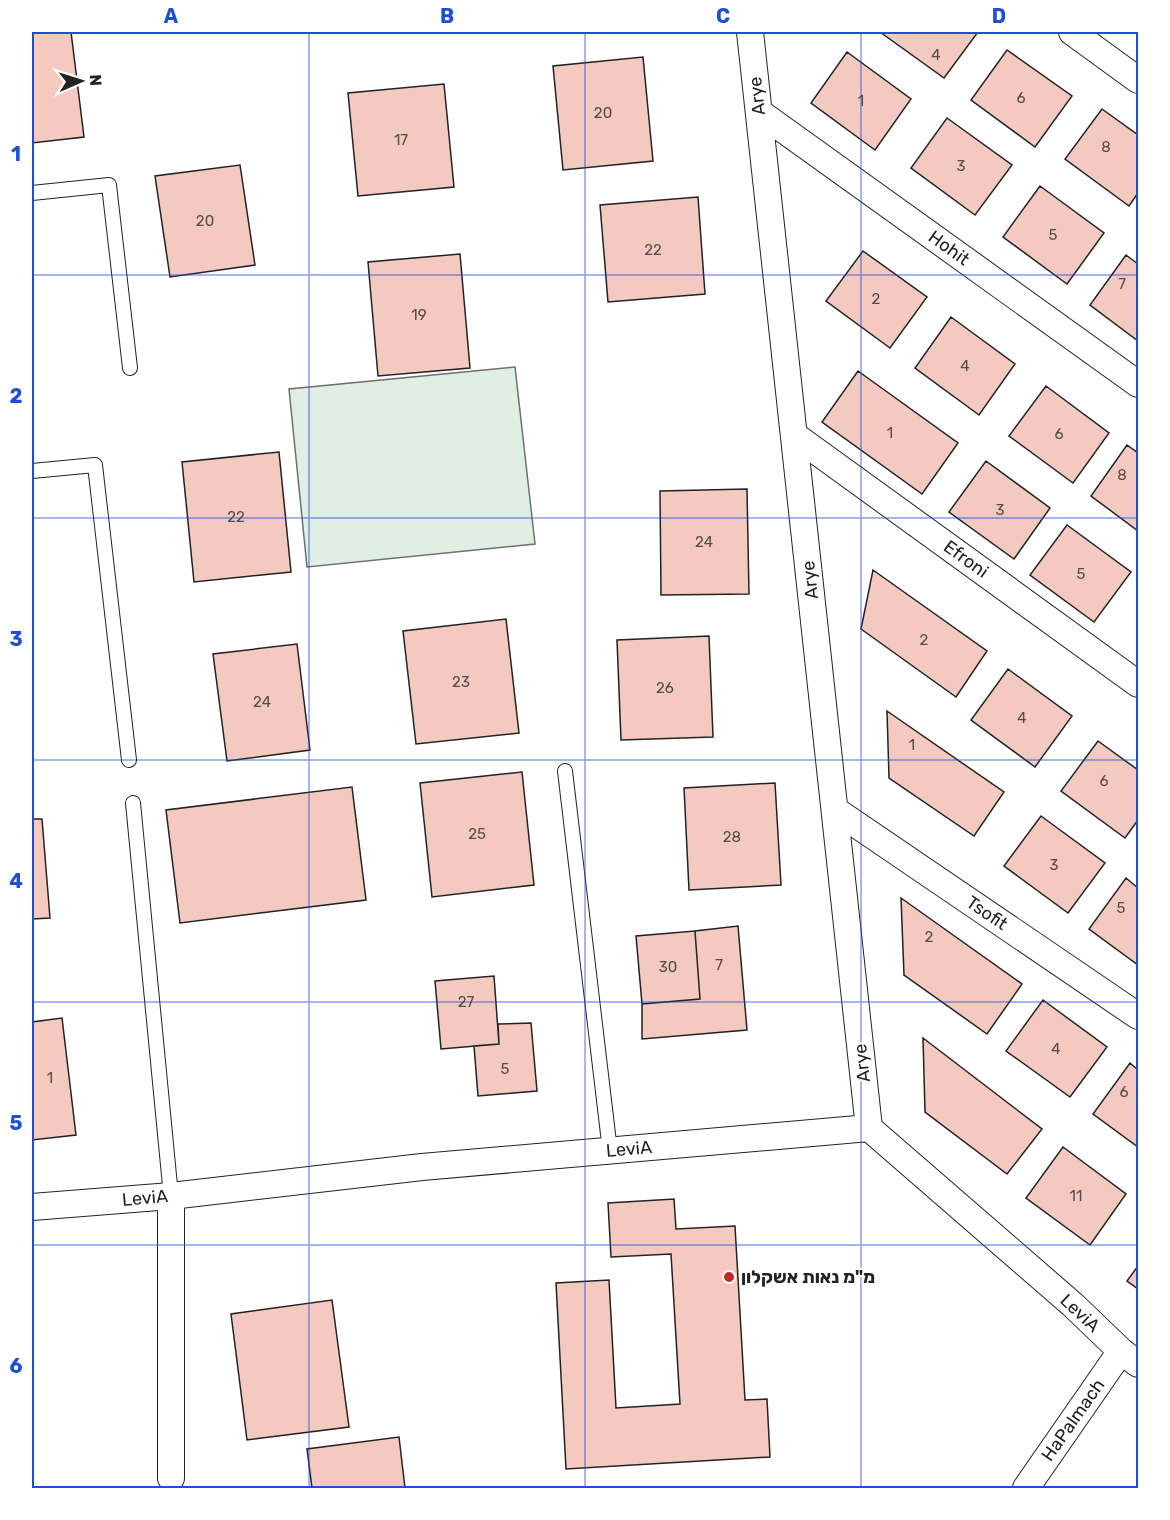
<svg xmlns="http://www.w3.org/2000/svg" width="1170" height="1520" font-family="Rubik,Heebo,sans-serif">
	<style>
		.green { fill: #e0efe3; stroke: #6f6f6f; stroke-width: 1.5 }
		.building { fill: #f3c9c0; stroke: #222; stroke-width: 1.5 }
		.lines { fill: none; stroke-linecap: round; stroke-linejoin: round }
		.lane-casing { stroke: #222; stroke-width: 16 }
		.street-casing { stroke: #222; stroke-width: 28 }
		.lane { stroke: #fff; stroke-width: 14 }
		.street { stroke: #fff; stroke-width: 26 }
		.grid { fill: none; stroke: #1d4ed8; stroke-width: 1.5; stroke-opacity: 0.55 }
		.poi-dot { fill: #c62828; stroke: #fff; stroke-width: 2 }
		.labels { text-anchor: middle; stroke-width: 4.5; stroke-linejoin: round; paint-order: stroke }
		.number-label { font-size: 15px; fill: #564c4a }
		.street-label { font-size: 18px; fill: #222; stroke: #fff }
		.poi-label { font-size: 18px; font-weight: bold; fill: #222; stroke: #fff; text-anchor: start }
		.neatline { fill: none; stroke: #1d4ed8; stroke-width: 2 }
		.grid-label { font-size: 20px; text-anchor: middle; font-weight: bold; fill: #1d4ed8 }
	</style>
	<rect width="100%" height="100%" fill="#fff"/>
	<path class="green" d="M515,367L535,544L307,567L289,389Z"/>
	<path class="building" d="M32,32H71L84,137L32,143Z
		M880,32H978L944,78Z
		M1007,50L1072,96L1035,147L971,100Z
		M847,52L911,99L875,150L811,103Z
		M643,57L653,161L563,170L553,66Z
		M444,84L454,187L358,196L348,93Z
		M1102,109L1138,135V193L1129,206L1065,159Z
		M947,118L1012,165L975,215L911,168Z
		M240,165L255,265L170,277L155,176Z
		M1040,186L1104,233L1067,284L1003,237Z
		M698,197L705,294L608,302L600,205Z
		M863,251L927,297L890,348L826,301Z
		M460,254L470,368L378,376L368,262Z
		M1126,255L1138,264V341L1090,305Z
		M951,317L1015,364L979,415L915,368Z
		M858,371L958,443L922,494L822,422Z
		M1046,386L1109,433L1073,483L1009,436Z
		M1127,445L1138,453V531L1091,496Z
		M279,452L291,572L194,582L182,462Z
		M986,461L1050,508L1014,559L949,512Z
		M747,489L749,594L661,595L660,491Z
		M1067,525L1131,572L1094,622L1030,575Z
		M873,570L987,651L956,697L861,629Z
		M506,619L519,733L416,744L403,631Z
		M709,636L713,737L621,740L617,640Z
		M297,644L310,750L227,761L213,654Z
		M1008,669L1072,716L1035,767L971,720Z
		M887,711L1004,792L974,836L889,778Z
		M1098,741L1138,770V820L1125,838L1061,791Z
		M522,772L534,885L432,897L420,783Z
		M775,783L781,885L689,890L684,788Z
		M352,787L366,900L180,923L166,810Z
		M1041,816L1105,863L1068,913L1004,866Z
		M32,819H42L50,918L32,919Z
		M1126,878L1138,888V965L1089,929Z
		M901,898L1022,984L987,1034L904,975Z
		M738,926L747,1030L642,1039V1004L700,999L695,931Z
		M695,931L700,999L642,1004L636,936Z
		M494,976L499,1044L441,1049L435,981Z
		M1043,1000L1107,1047L1070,1097L1006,1051Z
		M62,1018L76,1135L32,1140V1022Z
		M531,1023L537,1091L478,1096L474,1046L499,1044L498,1024Z
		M923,1038L1042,1129L1007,1174L925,1112Z
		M1130,1063L1138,1070V1147L1093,1114Z
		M1063,1147L1126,1194L1090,1245L1026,1198Z
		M674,1199L676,1229L735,1226L745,1400L767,1399L770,1457L566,1469L556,1283L609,1280L616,1408L680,1404L671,1254L611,1257L608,1203Z
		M1138,1266V1289L1127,1281Z
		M332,1300L349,1427L247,1440L231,1314Z
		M399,1437L405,1488H312L307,1449Z"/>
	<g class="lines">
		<g class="lane-casing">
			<path id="lane" d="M32,193L109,185L130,368
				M32,471L95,465L129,760
				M565,771L610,1151
				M133,803L171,1196"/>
		</g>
		<g class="street-casing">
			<path id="street" d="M750,32L869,1128
				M1072,32L1138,80
				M759,112L1138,384
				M794,435L1138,684
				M835,810L1138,1016
				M171,1196V1478
				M32,1207L171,1196L422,1167L869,1128L1073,1305L1121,1351L1138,1364
				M1026,1488L1121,1351"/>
		</g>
		<use href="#lane" class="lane"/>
		<use href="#street" class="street"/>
	</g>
	<path class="grid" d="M309,32V1488M585,32V1488M861,32V1488M32,275H1138M32,518H1138M32,760H1138M32,1002H1138M32,1245H1138"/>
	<circle class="poi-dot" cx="729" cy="1277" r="6"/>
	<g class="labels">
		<g class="number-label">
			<text x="936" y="60">4</text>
			<text x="1021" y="103">6</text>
			<text x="861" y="106">1</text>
			<text x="603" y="118">20</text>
			<text x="401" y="145">17</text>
			<text x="1106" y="152">8</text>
			<text x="961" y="171">3</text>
			<text x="205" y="226">20</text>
			<text x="1053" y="240">5</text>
			<text x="653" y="255">22</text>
			<text x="1122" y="289">7</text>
			<text x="876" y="304">2</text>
			<text x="419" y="320">19</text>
			<text x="965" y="371">4</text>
			<text x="890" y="438">1</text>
			<text x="1059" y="439">6</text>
			<text x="1122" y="480">8</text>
			<text x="1000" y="515">3</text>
			<text x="236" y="522">22</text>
			<text x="704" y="547">24</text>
			<text x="1081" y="579">5</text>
			<text x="924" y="645">2</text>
			<text x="461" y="687">23</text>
			<text x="665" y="693">26</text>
			<text x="262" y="707">24</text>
			<text x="1022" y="723">4</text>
			<text x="912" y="750">1</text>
			<text x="1104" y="786">6</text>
			<text x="477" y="839">25</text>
			<text x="732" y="842">28</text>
			<text x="1054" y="870">3</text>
			<text x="1121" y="913">5</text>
			<text x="929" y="942">2</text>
			<text x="719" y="970">7</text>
			<text x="668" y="972">30</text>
			<text x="466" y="1007">27</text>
			<text x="1056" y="1054">4</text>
			<text x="505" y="1074">5</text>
			<text x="50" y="1083">1</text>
			<text x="1124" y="1097">6</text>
			<text x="1076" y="1201">11</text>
		</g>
		<g class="street-label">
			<text transform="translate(757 96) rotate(-96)" y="6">Arye</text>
			<text transform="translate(949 248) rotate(36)" y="6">Hohit</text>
			<text transform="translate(966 559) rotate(36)" y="6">Efroni</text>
			<text transform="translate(810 580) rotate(-96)" y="6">Arye</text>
			<text transform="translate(987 913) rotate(34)" y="6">Tsofit</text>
			<text transform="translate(862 1063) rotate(-96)" y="6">Arye</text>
			<text transform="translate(629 1149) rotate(-5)" y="6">LeviA</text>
			<text transform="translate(145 1198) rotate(-5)" y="6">LeviA</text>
			<text transform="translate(1080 1313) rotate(43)" y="6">LeviA</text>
			<text transform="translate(1073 1420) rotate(-55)" y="6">HaPalmach</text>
		</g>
		<g class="poi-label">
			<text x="741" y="1283">מ"מ נאות אשקלון</text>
		</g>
	</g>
	<rect width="1170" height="1520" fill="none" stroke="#ffffff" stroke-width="66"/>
	<g transform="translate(81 81) rotate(87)" stroke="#ffffff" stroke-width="4.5" paint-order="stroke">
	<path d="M0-4.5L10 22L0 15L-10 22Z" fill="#222222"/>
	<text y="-9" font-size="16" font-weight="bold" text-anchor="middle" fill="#222222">N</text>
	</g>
	<rect x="33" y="33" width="1104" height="1454" class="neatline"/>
	<g class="grid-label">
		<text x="171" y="23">A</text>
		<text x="447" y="23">B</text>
		<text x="723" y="23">C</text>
		<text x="999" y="23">D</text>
		<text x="16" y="161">1</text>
		<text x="16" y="403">2</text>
		<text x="16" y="646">3</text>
		<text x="16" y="888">4</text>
		<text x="16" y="1130">5</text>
		<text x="16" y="1373">6</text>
	</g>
</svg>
